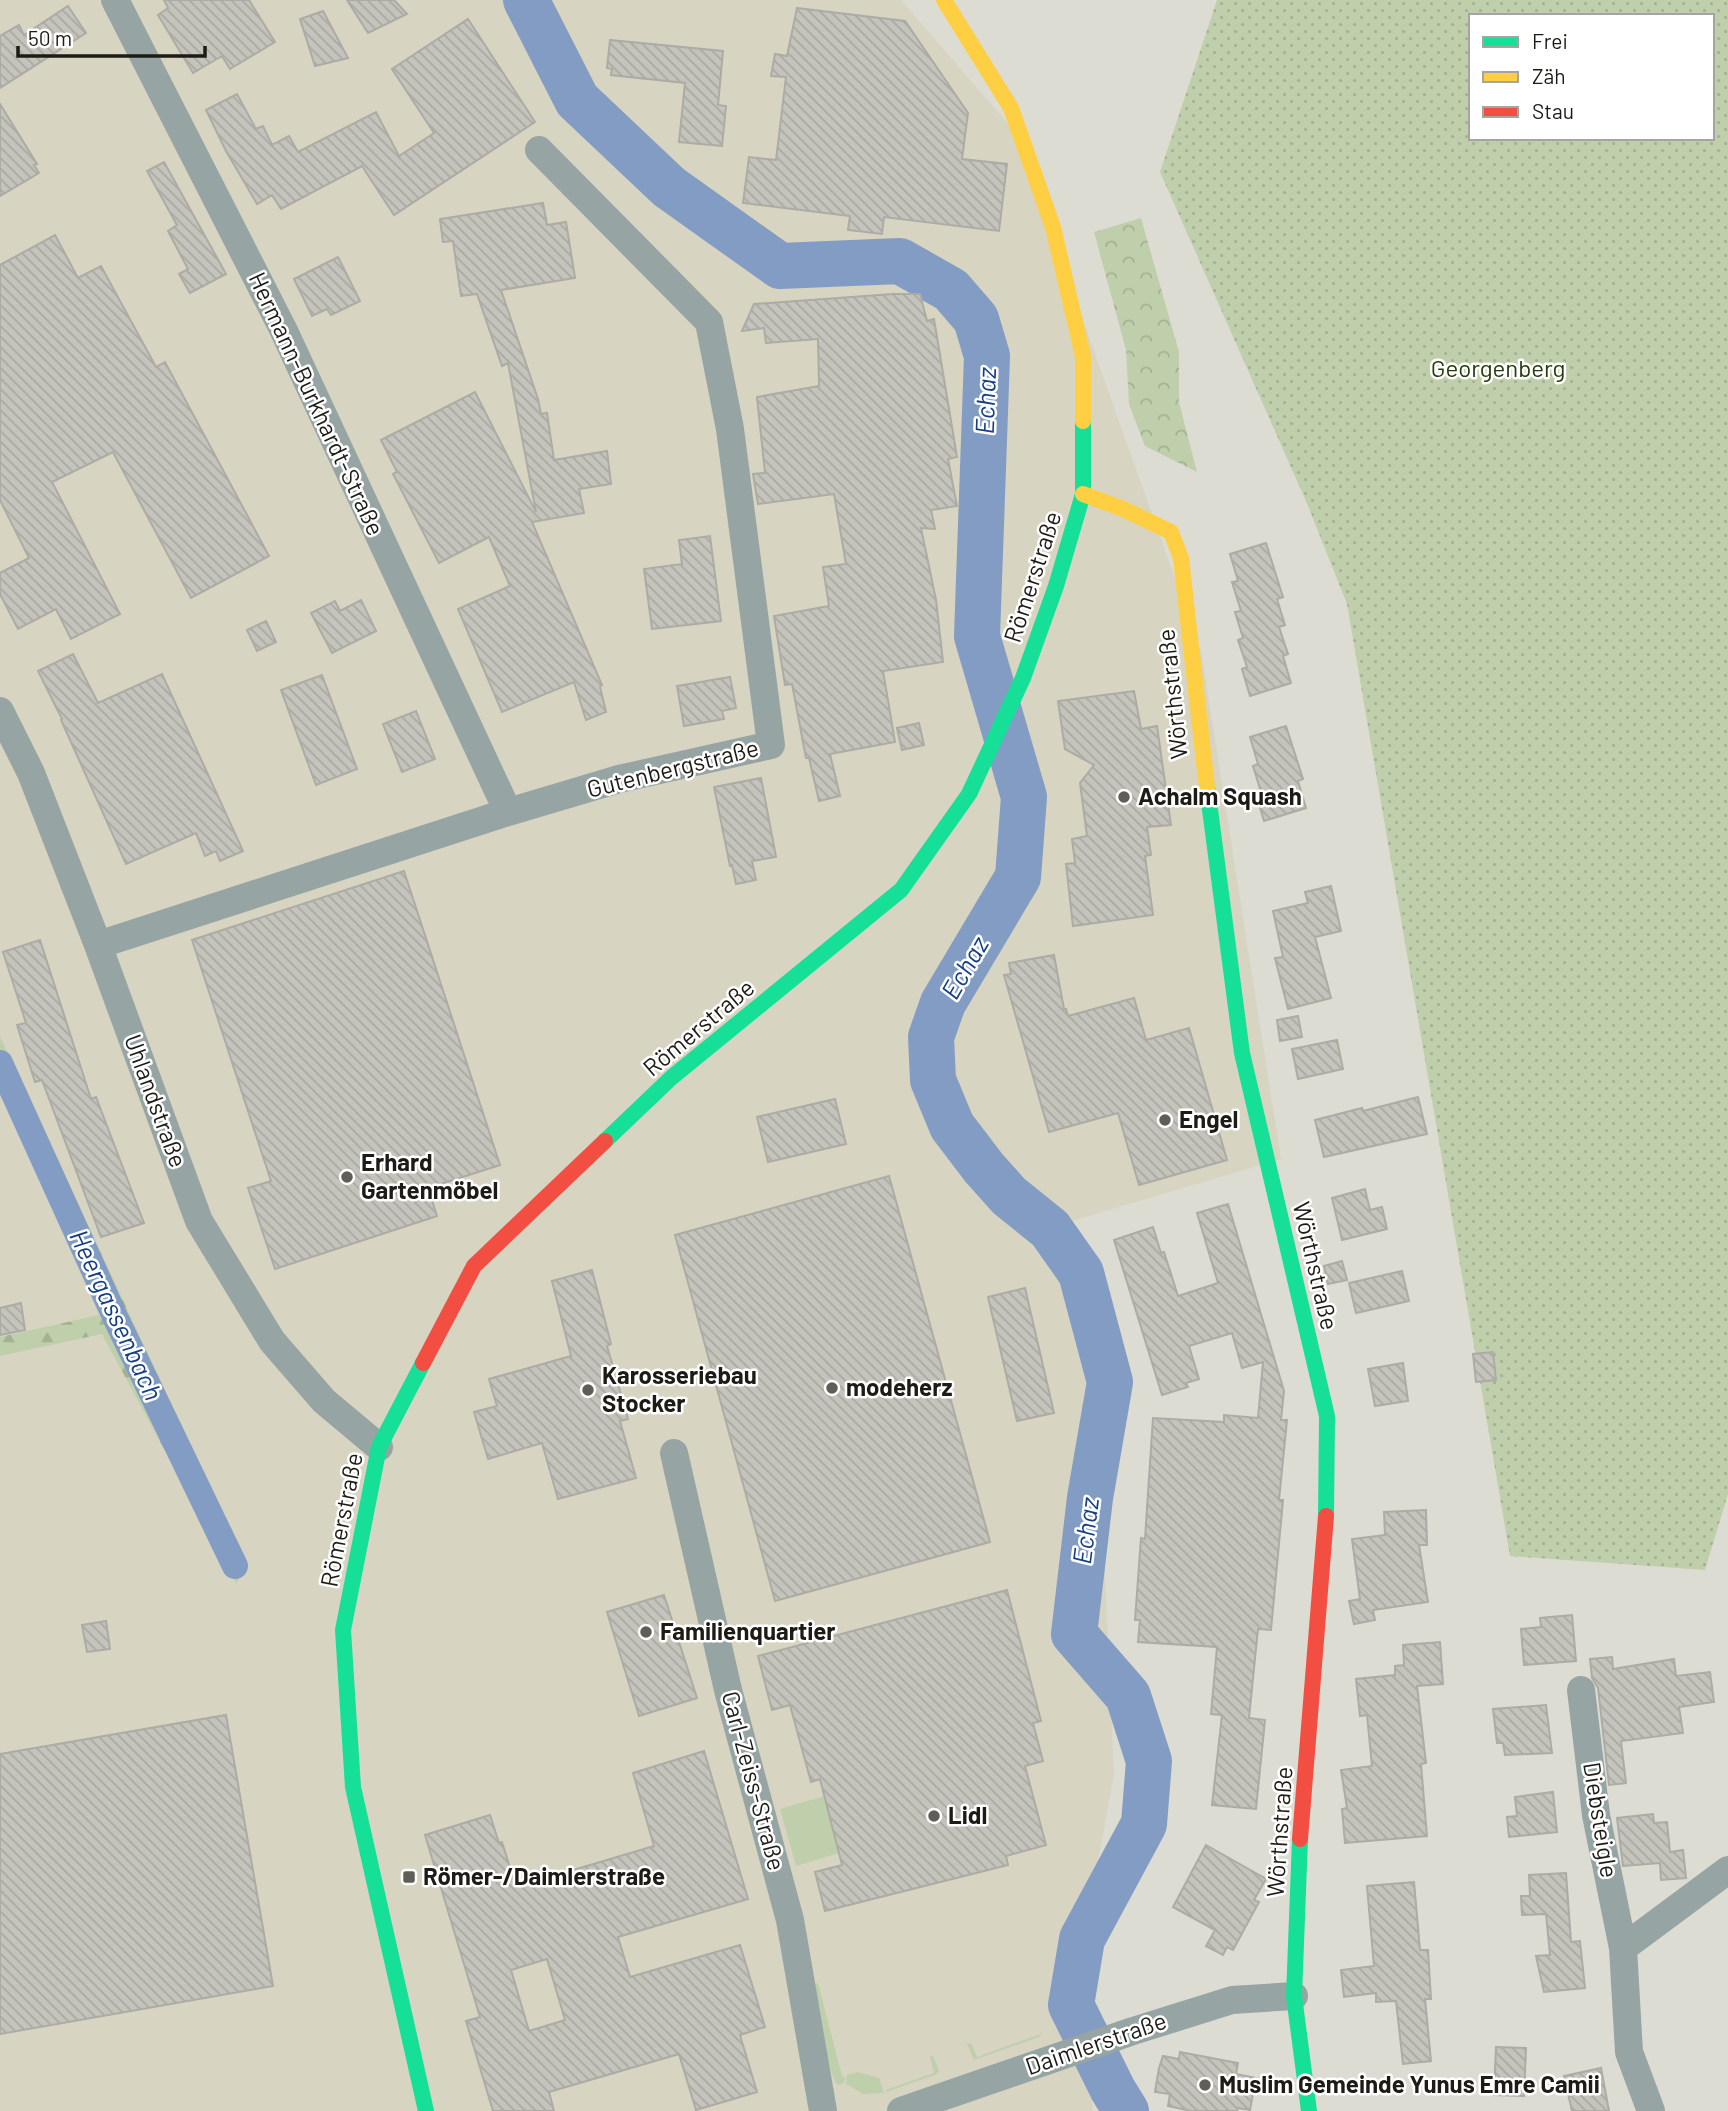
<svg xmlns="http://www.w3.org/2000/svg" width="1728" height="2111" font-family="Barlow,sans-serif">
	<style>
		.built { fill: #d7d4c2 }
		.grass { fill: #bfcfab }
		.forest { fill: url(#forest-firs) }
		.park { fill: url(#park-crowns) }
		.garden { fill: url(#garden-dots); fill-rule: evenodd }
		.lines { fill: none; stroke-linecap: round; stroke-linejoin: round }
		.canal { stroke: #839cc3; stroke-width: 26 }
		.river { stroke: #839cc3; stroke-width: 46 }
		.building { fill: url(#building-back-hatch); stroke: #acaba4; stroke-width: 2; fill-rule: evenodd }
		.street { stroke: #97a4a4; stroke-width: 28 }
		.fast { stroke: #16e098; stroke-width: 16 }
		.slow { stroke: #ffcf43; stroke-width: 16 }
		.jam { stroke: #f24e42; stroke-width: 16 }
		.poi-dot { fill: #605f57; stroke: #fff; stroke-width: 2.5 }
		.labels { text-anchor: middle; stroke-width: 5; stroke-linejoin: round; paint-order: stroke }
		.park-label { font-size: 24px; fill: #263d0b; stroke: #fff }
		.street-label { font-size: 24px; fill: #1c1b15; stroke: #fff }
		.poi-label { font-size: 24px; font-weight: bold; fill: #1c1b15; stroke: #fff; text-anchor: start }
		.water-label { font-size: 26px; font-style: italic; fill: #143e87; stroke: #fff }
	</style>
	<defs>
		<pattern id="forest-firs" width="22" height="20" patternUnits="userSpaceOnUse" patternTransform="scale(1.75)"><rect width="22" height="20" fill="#bfcfab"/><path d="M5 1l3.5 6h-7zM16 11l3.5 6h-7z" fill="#a4b192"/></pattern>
		<pattern id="park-crowns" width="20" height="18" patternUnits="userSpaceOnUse" patternTransform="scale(1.75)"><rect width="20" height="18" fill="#bfcfab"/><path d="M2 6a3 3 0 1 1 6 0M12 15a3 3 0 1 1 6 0" fill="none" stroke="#a4b192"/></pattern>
		<pattern id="garden-dots" width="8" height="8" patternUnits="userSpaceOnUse" patternTransform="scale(1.75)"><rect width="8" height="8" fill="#bfcfab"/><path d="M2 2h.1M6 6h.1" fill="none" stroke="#a4b192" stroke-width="1.8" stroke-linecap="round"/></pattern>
		<pattern id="building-back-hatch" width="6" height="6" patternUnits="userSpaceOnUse" patternTransform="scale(1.75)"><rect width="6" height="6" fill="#c5c4bc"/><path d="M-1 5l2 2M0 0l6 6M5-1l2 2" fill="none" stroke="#a9a8a1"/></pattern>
	</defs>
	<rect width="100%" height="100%" fill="#dddcd2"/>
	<path class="built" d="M0,0H901L1016,133L1201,651L1281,1159L1055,1226L1095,1355L1114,1775L1080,1958L1093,2111H0Z"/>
	<path class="grass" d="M824,1796L839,1853L796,1866L780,1809Z
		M818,1983L842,2076L846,2078L843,2083L838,2085C828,2078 818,2001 815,1984Z
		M1041,2034V2036L974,2060L967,2044L971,2043L977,2057Z
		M930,2056H933L939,2071L937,2074L886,2092V2090L934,2073Z
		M858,2072L879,2078L884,2093L863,2094L846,2084L847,2075Z"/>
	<path class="forest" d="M0,1036L247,1566L236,1583L102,1334L0,1356V1337L99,1315L0,1088Z"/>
	<path class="park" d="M1141,218L1179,352V402L1197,472L1145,446L1129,404L1126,350L1094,232Z"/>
	<path class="garden" d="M1217,0H1728V1494L1705,1570L1510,1556L1347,604L1306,501L1160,172ZM1471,16H1712V138H1471Z"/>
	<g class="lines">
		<path class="canal" d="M0,1063L117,1321L235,1566"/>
		<path class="river" d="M526,0L577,100L669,187L780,266L900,261L951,290L976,319L987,356L977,636L1024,797L1018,877L943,1003L931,1037L933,1080L952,1126L984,1168L1009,1196L1050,1229L1081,1273L1110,1382L1090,1498L1074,1634L1128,1696L1149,1761L1144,1824L1082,1939L1071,2005L1113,2090L1126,2111"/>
	</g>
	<path class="building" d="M164,0H249L275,42L230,69L222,56L193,73L158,15L168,8Z
		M347,0H394L407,14L368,33Z
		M68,6L86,33L0,88V36L19,25L24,35Z
		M797,8L905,21L968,113L962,159L1007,164L999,231L884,217L882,234L848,230L850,216L743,203L749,157L776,160L786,77L771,76L775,54L787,56Z
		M323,11L348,58L315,66L300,19Z
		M468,19L535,122L394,215L362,166L281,209L272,195L257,204L226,151L206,110L237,94L256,129L263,126L272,145L289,136L298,152L376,112L399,156L434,133L392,69Z
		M610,40L723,51L718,105L726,106L722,146L679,142L685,83L611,75L612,69L607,68Z
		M0,104L37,164L34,165L39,173L0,196Z
		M164,162L226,274L190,293L179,274L188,269L168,231L177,225L147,171Z
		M543,203L547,225L566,222L575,278L501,290L538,399L541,414L547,413L554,460L607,451L611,484L579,489L584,513L532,522L602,685L600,687L606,712L586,720L574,682L502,712L458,609L510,586L489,537L439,563L393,474L397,472L381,440L475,392L536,512L508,363L502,366L477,294L461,296L453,241L443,242L440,219Z
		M55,235L78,278L101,266L156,367L165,362L269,556L191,598L113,452L52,482L120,614L71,639L56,609L18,629L0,594V573L29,558L0,500V265Z
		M338,257L360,301L331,315L327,309L312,316L294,279Z
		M893,294H920L927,321L934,319L957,457L948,459L957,506L931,510L935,529L921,528L936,600L943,662L883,671L895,742L830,754L840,796L819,801L809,758H806L792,684L785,685L774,616L829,606L823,567L846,564L834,494L758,504L753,474L765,473L757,397L819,386L818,339L766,343L764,328L742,331L754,304Z
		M710,536L721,621L652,629L644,569L682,564L679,540Z
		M1266,543L1283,597L1277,599L1285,625L1279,627L1288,654L1283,656L1291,683L1250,696L1242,669L1247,667L1238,640L1243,638L1235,612L1241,611L1232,582L1238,581L1230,554Z
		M361,600L376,631L332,653L311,613L335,601L340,611Z
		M266,621L276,642L257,651L247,630Z
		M73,654L98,703L162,674L243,851L220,861L216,851L205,856L196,833L126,864L61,720L62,719L38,671Z
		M322,675L357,769L316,785L281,690Z
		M730,677L736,708L722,711L724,719L684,726L677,686Z
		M1134,691L1141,729L1157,726L1171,825L1147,827L1151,855L1145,856L1153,915L1073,926L1066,864L1075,863L1072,839L1087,836L1080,783L1094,765L1065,749L1058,701Z
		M416,711L435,759L402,772L383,724Z
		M919,723L924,745L902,750L897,728Z
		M1286,726L1303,779L1298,781L1306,808L1264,821L1256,794L1261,792L1253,766L1258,764L1250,737Z
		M761,778L776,857L752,861L756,880L736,884L732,865L730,866L714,787Z
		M404,871L500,1165L428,1188L437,1216L275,1269L248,1188L271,1181L192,940Z
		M1331,886L1341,931L1315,937L1331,998L1288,1009L1275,958L1283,957L1273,911L1308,903L1305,892Z
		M40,940L91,1099L96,1097L144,1223L101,1237L42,1080L35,1082L17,1025L26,1023L3,952Z
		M1054,955L1064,1009H1066L1068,1016L1134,998L1146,1040L1189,1028L1227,1160L1139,1185L1118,1113L1049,1132L1004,975L1011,974L1009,963Z
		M1298,1016L1302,1037L1280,1041L1277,1020Z
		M1337,1040L1343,1069L1298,1079L1292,1049Z
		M1418,1097L1427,1134L1324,1157L1315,1120L1362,1108L1363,1111Z
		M835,1099L846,1144L768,1162L757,1117Z
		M889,1176L990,1542L775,1601L675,1235Z
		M1365,1189L1370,1210L1382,1207L1387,1229L1342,1240L1332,1198Z
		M1228,1204L1284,1391L1281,1420H1287L1279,1500H1283L1271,1630L1258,1629L1249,1718L1265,1720L1256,1809L1212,1805L1222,1715L1211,1714L1217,1647L1138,1642L1140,1620H1135L1141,1538L1145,1539L1153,1418L1224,1422V1415L1258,1418L1263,1362L1242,1368L1232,1333L1189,1346L1199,1379L1186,1383L1188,1387L1162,1395L1114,1240L1153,1227L1161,1253L1164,1252L1178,1296L1218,1283L1197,1213Z
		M1342,1261L1347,1280L1328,1284L1324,1266Z
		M592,1270L611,1344L607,1346L628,1419L620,1421L636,1478L558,1499L542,1443L488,1459L474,1412L497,1406L489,1379L571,1356L552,1281Z
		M1402,1271L1409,1301L1356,1313L1349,1283Z
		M1025,1288L1054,1413L1017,1421L988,1297Z
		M21,1303L25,1330L0,1335V1308Z
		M1493,1352L1496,1380L1476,1382L1473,1354Z
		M1403,1363L1408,1401L1375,1406L1368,1369Z
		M1426,1510L1427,1545H1419L1428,1602L1373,1610L1375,1620L1354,1624L1349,1601L1360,1599L1352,1539L1385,1535L1384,1512Z
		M1007,1590L1041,1721L1033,1723L1043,1761L1025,1766L1046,1845L1006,1856L1008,1865L825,1911L815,1872L842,1865L820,1779L811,1782L790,1705L772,1710L758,1656Z
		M664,1595L697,1698L639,1716L607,1612Z
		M1572,1615L1576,1661L1524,1665L1521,1629L1541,1627L1540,1618Z
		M106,1621L110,1649L87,1652L82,1625Z
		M1440,1642L1443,1684L1417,1686L1426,1763L1421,1764L1427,1836L1345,1843L1342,1809L1347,1808L1341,1770L1372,1766L1367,1715L1360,1716L1356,1679L1395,1675V1666L1404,1665L1403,1645Z
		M1612,1657L1613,1669L1674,1659L1676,1676L1710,1672L1714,1702L1679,1707L1683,1733L1621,1741L1626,1783L1609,1785L1598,1688L1592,1678L1590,1659Z
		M1546,1705L1552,1753L1505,1755L1503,1743H1497L1493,1709Z
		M226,1715L273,1986L0,2034V1754Z
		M704,1751L748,1899L618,1937L630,1977L740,1945L765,2027L740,2035L757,2092L696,2110L679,2054L549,2092L554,2111H493L466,2021L480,2017L425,1835L490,1815L499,1843L502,1842L516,1887L654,1846L633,1773ZM547,1959L565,2020L529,2031L511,1970Z
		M1553,1792L1557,1832L1509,1837L1507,1817L1517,1816L1515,1797Z
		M1653,1814L1654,1823L1667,1822L1670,1852L1683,1850L1686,1878L1661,1880L1660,1863L1623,1866L1617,1818Z
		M1206,1845L1266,1879L1254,1900L1259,1902L1233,1950L1227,1947L1223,1955L1206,1946L1215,1930L1173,1907Z
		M1566,1873L1571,1942L1580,1941L1585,1988L1544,1992L1536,1956L1550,1955L1546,1914L1522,1915L1521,1896H1530L1529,1875Z
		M1414,1882L1420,1950H1428L1431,1999H1425L1431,2061L1403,2064L1396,2001L1376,2002V1993L1344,1997L1341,1970L1374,1966L1367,1886Z
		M1496,2047L1526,2048L1524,2096L1494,2095Z
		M1180,2052L1238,2063L1236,2074L1256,2078L1250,2110L1238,2108L1237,2111H1191L1168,2106L1170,2094L1155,2092L1159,2068L1163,2056L1179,2059Z
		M1601,2068L1609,2111H1572L1564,2076Z"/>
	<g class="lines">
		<path class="street" d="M115,0L283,329L508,812
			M0,711L31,773L98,945L199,1221L272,1341L324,1401L379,1447
			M98,945L508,812L619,779L771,745L730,429L709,322L539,150
			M674,1453L728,1690L790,1920L823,2111
			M1581,1690L1596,1815L1623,1948L1629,2052L1651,2111
			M1623,1948L1728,1870
			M901,2111L1133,2031L1232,2000L1294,1996"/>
		<path class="fast" d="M1207,787L1242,1053L1327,1416L1326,1516
			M605,1141L671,1078L901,890L969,794L1023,678L1056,586L1083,494V421
			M423,1363L379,1447L343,1630L353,1787L426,2111
			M1300,1839L1294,1996L1309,2111"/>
		<path class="slow" d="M944,0L1011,108L1053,227L1083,356V421
			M1083,494L1123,509L1171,532L1181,558L1207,787"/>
		<path class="jam" d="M423,1363L474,1266L605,1141
			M1300,1839L1326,1516"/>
	</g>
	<g class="poi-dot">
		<circle cx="1124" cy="797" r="7"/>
		<circle cx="1165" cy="1120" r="7"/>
		<circle cx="347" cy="1177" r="7"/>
		<circle cx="832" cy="1388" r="7"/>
		<circle cx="588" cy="1390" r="7"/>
		<circle cx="646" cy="1632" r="7"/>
		<circle cx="934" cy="1816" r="7"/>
		<rect x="402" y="1870" width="14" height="14" rx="3.5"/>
		<circle cx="1205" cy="2085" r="7"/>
	</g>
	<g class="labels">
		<g class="park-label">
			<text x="1498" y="377">Georgenberg</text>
		</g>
		<g class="street-label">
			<text transform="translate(316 404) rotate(65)" y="8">Hermann-Burkhardt-Straße</text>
			<text transform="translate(1033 577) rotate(-72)" y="8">Römerstraße</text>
			<text transform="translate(1173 694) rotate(-96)" y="8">Wörthstraße</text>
			<text transform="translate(673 769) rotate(-14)" y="8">Gutenbergstraße</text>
			<text transform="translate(699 1028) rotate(-40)" y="8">Römerstraße</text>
			<text transform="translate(155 1101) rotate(70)" y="8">Uhlandstraße</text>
			<text transform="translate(1315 1266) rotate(77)" y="8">Wörthstraße</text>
			<text transform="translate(342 1520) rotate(-79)" y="8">Römerstraße</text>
			<text transform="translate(753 1781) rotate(75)" y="8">Carl-Zeiss-Straße</text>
			<text transform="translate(1600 1820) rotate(81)" y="8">Diebsteigle</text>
			<text transform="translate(1280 1832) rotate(-86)" y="8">Wörthstraße</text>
			<text transform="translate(1096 2044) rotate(-19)" y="8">Daimlerstraße</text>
		</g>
		<g class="poi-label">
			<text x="1138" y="805">Achalm Squash</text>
			<text x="1179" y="1128">Engel</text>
			<text x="361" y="1171">Erhard<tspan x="361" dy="28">Gartenmöbel</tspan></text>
			<text x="602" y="1384">Karosseriebau<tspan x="602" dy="28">Stocker</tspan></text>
			<text x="846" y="1396">modeherz</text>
			<text x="660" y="1640">Familienquartier</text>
			<text x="948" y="1824">Lidl</text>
			<text x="423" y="1885">Römer-/Daimlerstraße</text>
			<text x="1219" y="2093">Muslim Gemeinde Yunus Emre Camii</text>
		</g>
		<g class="water-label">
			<text transform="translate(986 401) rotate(-88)" y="9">Echaz</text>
			<text transform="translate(965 968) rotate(-60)" y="9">Echaz</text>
			<text transform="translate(116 1315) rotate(65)" y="9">Heergassenbach</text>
			<text transform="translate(1086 1531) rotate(-83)" y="9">Echaz</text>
		</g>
	</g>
	<rect x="1469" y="14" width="245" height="126" fill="#ffffff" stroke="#a4a4a1" stroke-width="2"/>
	<rect x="1483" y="37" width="35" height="10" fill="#16e098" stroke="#a4a4a1" stroke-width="2"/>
	<text x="1532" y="49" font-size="21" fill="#1c1b15">Frei</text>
	<rect x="1483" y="72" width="35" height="10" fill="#ffcf43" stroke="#a4a4a1" stroke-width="2"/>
	<text x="1532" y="84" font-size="21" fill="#1c1b15">Zäh</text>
	<rect x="1483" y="107" width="35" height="10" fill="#f24e42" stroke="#a4a4a1" stroke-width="2"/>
	<text x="1532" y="119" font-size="21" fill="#1c1b15">Stau</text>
	<path d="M18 46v10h187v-10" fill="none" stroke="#1c1b15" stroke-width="3.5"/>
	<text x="28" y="46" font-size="21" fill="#1c1b15" stroke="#ffffff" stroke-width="5" paint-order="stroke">50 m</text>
</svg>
